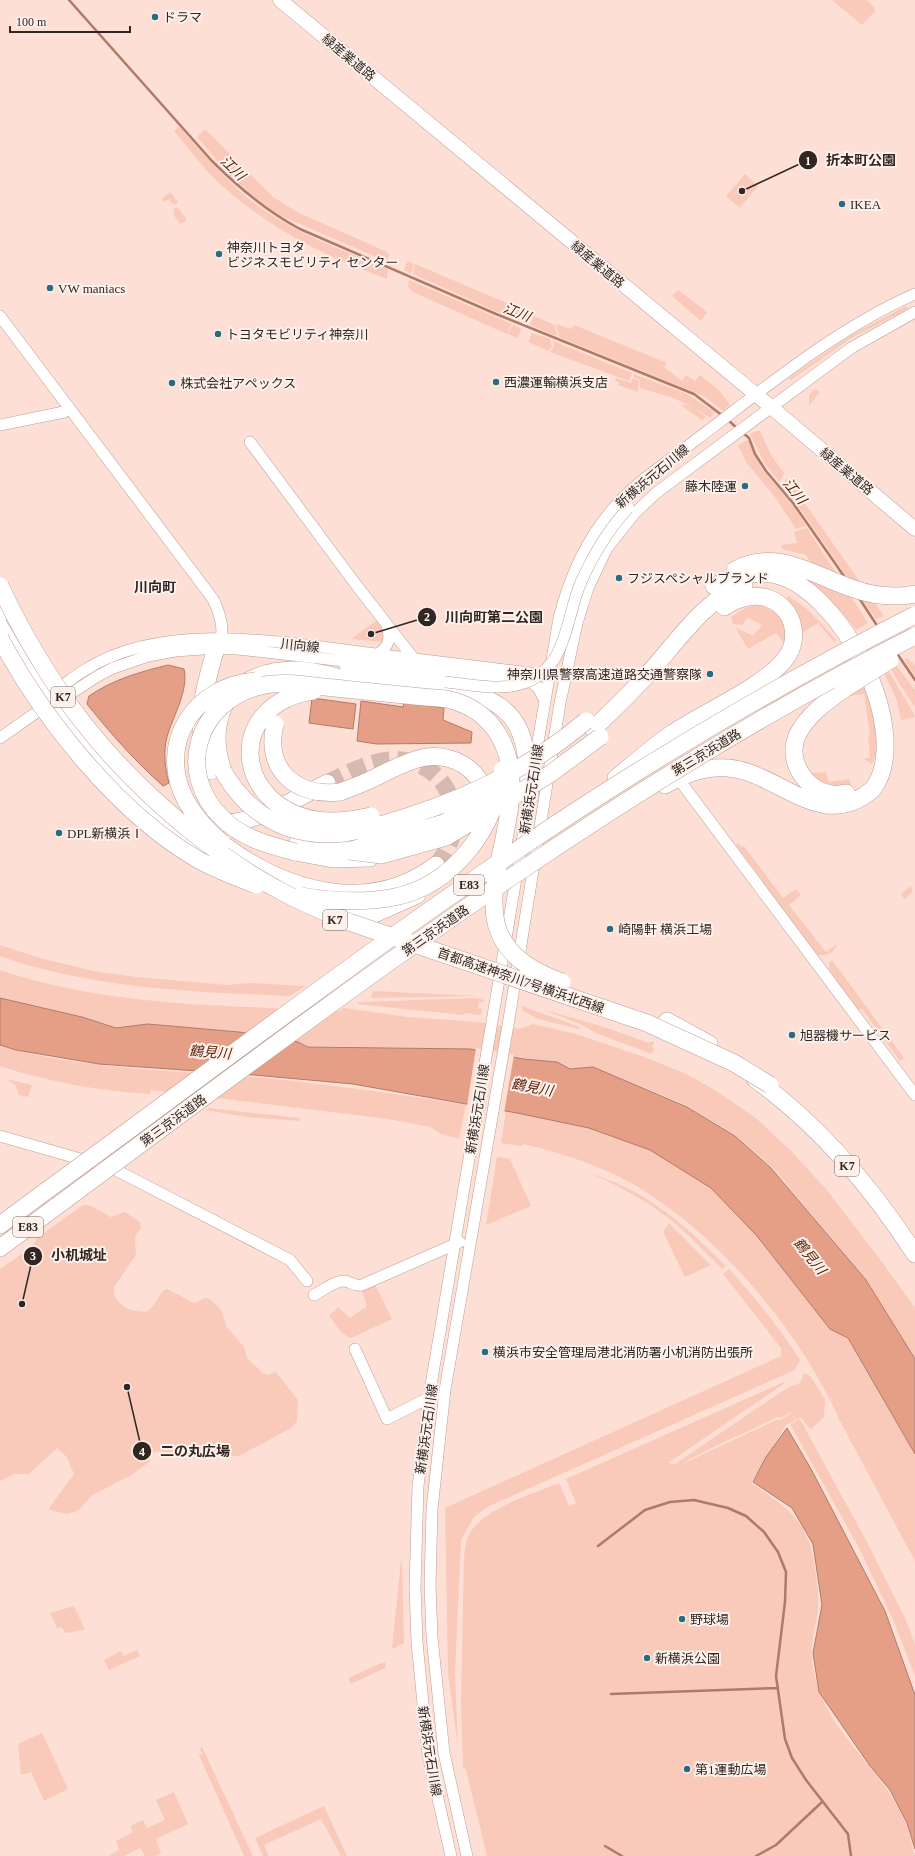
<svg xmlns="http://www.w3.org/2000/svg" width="915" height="1856" font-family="'Times New Roman','Noto Sans JP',serif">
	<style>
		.green { fill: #f9cab9 }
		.water { fill: #e59f86; stroke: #af7b68 }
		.pier { fill: #fddfd5 }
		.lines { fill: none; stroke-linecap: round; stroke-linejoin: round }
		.stream { stroke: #af7b68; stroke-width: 2.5 }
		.highway-tunnel { stroke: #d4bab1; stroke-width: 17; stroke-dasharray: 17 8; stroke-linecap: butt }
		.minor-casing { stroke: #bb9f95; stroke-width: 12 }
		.major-casing { stroke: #bb9f95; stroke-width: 15 }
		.highway-casing { stroke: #bb9f95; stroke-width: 18 }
		.minor { stroke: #fff; stroke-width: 11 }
		.major { stroke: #fff; stroke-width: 14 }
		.highway { stroke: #fff; stroke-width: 17 }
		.minor-bridge-casing { stroke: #bb9f95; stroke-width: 12; stroke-linecap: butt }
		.highway-bridge-casing { stroke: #bb9f95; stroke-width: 18; stroke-linecap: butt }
		.minor-bridge { stroke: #fff; stroke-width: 11 }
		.highway-bridge { stroke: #fff; stroke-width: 17 }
		.poi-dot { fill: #2a6c7f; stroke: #fdf1ec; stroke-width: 1.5 }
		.labels { text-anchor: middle; stroke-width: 4; stroke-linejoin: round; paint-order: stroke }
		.shield { fill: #fdf1ec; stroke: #6e635f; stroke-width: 1 }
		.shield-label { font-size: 12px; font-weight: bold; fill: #312622 }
		.poi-label { font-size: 13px; fill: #312622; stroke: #fdf1ec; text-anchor: start }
		.street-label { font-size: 13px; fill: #312622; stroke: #fdf1ec }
		.water-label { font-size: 14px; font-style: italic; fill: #612309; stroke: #fdf1ec }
		.neighbourhood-label { font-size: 14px; font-weight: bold; fill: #312622; stroke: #fdf1ec }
		.leader { fill: none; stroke: #312622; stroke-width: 1.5 }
		.callout-dot { fill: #312622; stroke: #fdf1ec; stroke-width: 1.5 }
		.mark-label { font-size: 12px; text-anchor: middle; font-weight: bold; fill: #fff }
		.callout-label { font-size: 14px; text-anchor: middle; font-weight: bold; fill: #312622; stroke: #fdf1ec; stroke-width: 4; stroke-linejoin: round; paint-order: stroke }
	</style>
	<rect width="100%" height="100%" fill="#fddfd5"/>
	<path class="green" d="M832,0H866L874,7L875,11L862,25Z
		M179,126C203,153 226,181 254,203C294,233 342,250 388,269L387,279C322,256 258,223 209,173C197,160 186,145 174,131Z
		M205,129L273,197L299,213L385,251L389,254L388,262L279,215L253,196L227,172L197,137Z
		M745,174L758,186L740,208L726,196Z
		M170,192L178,202L174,205L169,199L164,202L162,198Z
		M177,207L187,220L180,224L173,214L175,212L173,209Z
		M407,261L414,264L411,274L404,270Z
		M415,264L511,305L510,311L507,316L413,274Z
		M409,280L512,324L507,334L413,292L408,287Z
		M678,290L707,312L701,321L672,296Z
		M513,306L528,313L524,322L510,315Z
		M906,306L908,309L853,337L791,380L789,378L851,335Z
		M534,316L555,325L557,336L530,325Z
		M556,324L571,329L574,325L667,363L664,367L682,381L686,375L695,381L700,375L719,390L730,405L723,411L704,396L559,337Z
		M513,325L522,329L517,338L508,334Z
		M532,333L550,339L552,347L548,351L528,342Z
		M553,341L632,373L629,381L550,352L554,347Z
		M633,374L685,393L715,412L710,418C689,402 666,395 640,388V381L633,376Z
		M616,378L631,383L633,378L639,381L638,392L618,385L619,382L615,381Z
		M815,389L820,392L809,406V395Z
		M684,404L695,408L706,417L702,420L683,407Z
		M756,431H760L771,455L784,473L780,482L765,464L750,434Z
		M748,440L762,469L794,506L806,526L796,529L775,497L746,462L738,445Z
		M787,478L884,616L876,619L783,484Z
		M807,528L868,623L856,630C841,610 825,595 806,580L811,563L806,555L782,549L781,545L797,543L794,532Z
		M788,596L806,608L820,622L803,632L801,631L786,600Z
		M759,605C778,611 788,621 785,642H783L776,633L748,649L735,627L753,636L762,625L748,618L742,625L733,624L731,617L747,607Z
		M377,620L383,631V642L351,639Z
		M820,622L836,640L834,642L819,624Z
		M908,658L915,665V676L904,660Z
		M896,665L915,690V707L897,680L891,668Z
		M888,670L915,716V717L901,720L897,701L884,672Z
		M866,683L878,712V750L872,764L864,759L870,757L868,736L870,735L864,694L851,696L850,694Z
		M826,772L829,782L849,779L851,785C833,791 823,785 810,773Z
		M738,843L742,847L744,846L783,898L796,889L801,895L789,905L826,952L837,944C835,953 826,956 818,955L736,845Z
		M911,886L913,892L904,899L901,894Z
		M0,945L40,958L93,971L136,977L227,985L250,983L305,986L290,996C193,992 93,989 0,956Z
		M832,960L904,1058L900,1061L862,1009H857L829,969V963Z
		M0,970C108,1007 227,1005 339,1011L344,1008L408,1017L478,1022L520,1029L533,1024L576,1034L644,1057L684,1073L715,1090L757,1119L792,1152L826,1189L885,1266L915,1308V1359L866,1280L775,1170L734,1134L684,1104L593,1067L570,1069L557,1062L523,1059L470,1049L309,1046L298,1042L239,1032L148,1024L116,1028L82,1017L0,998Z
		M373,991L480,996L371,998Z
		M477,998L484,1000L483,1002H479L478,1008L482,1009L481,1015L465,1013L464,1015L357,1004L359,1002Z
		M522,1006L580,1027L579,1029L538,1019L522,1010Z
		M542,1009L607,1028L649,1043L653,1041L654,1042L652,1047L654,1048L652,1054L598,1034L580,1024Z
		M0,1046C78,1068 162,1070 243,1076C318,1083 392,1093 466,1105L459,1139L441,1134L430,1127L388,1119L151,1090L150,1094C99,1091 49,1082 0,1066Z
		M6,1079L32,1085L28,1097L19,1095L15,1085Z
		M208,1108L300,1118V1121L247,1117L206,1110Z
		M506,1111L589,1128L650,1150L681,1168L711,1188L736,1212L757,1236L830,1328L848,1338L915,1454V1561L841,1423C803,1337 728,1245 649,1194C612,1169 566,1154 523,1144L522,1146L501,1143Z
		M497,1157L510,1159L531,1206L486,1225Z
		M588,1172C600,1177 613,1181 625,1187C664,1206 696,1236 726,1266L722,1269C701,1248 681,1226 656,1209C635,1194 611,1183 588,1172Z
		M83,1205H89L111,1217L125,1212L140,1222L141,1227L135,1237L136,1255L114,1287C112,1301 124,1309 137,1311C141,1311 145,1313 149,1310C157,1304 158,1293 167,1289L194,1303L205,1298L210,1299L219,1307L223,1314L226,1326L244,1347L247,1358L264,1374L268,1375L276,1372L298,1400L297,1421L291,1428L239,1456L167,1455L160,1451L151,1453L149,1462L133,1474L91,1496L79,1510L67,1514L50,1510L49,1508L74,1474L67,1457L57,1448L29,1474H14L0,1481V1269L32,1247L37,1238Z
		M669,1223L711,1265L685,1277L663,1232Z
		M729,1269C755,1298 779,1327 800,1360L795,1370L487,1507L474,1517L461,1540L455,1673L458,1748L448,1673L445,1508L781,1356V1348L723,1274Z
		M375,1285L392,1319L351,1338L342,1333L329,1316L338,1307L350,1318L367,1306L362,1291Z
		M804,1373L810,1376L825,1399L824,1417L811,1429L808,1427L801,1417L796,1420L791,1412L781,1418L777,1417C745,1434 711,1446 680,1465L776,1420H781L791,1413L795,1420L786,1425L751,1483C789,1509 808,1520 815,1568C817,1582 819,1596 818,1610C817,1621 813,1632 812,1643C810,1659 815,1681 821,1696C841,1743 887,1776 906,1824C910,1834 912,1846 915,1856H487L466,1770L463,1767L461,1700L464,1558C465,1551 465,1543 468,1537C480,1509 533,1494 559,1483L569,1506L576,1503L566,1479L784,1382L785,1383L668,1463L675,1464L787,1388L800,1383Z
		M800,1419L868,1544L904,1616L915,1644V1676L894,1622L859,1548L790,1424Z
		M401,1561L402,1562L404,1643L392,1649Z
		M74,1606L85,1630L65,1633L62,1627L57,1628L50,1613Z
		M137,1650L140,1656L109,1670L104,1660L121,1651L124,1656Z
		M386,1661L385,1668L351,1684L348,1678Z
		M42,1733L68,1789L44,1801L31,1772L21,1775L18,1744Z
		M202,1747L253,1856H244L198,1753L203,1755L200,1749Z
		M174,1792L188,1824L156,1839L161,1853L155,1856H145L140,1848L124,1856H109L119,1850L116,1841L133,1832L130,1826L143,1820L147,1828L165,1820L156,1800Z
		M324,1806L347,1856H341L321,1819L264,1845L269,1856H263L255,1838Z"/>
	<path class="water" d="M168,665L184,669C189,690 173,716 167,737C163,752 165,769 169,783L163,786C135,761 111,734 87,704L89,696C114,679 140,672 168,665Z
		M312,698L356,704L353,729L309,723Z
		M361,701L403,707L404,702L444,708L443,720L472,732L471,743L377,744L357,741Z
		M0,998L82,1017L116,1028L148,1024L239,1032L298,1042L308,1047L470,1049L523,1059L557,1062L570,1069L593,1067L687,1107L735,1136L771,1168L866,1280L915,1359V1454L848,1338L830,1329L757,1236L711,1188L650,1150L589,1128L517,1113L353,1084L254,1075L99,1064L16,1050L0,1045Z
		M787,1428L811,1469L885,1611L915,1695V1849L907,1823L890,1790L870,1766L819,1692L813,1653L822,1605L813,1544L792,1508L753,1482L766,1457Z"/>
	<path class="pier" d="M476,1048L514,1055L504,1113L467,1106Z"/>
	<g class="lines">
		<path class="stream" d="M69,0L212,161C239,188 266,211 300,229L496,314L694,394L723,416
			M728,420L738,429
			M742,432L749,438L755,454L766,471L793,503L846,579
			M859,598L878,627
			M896,652L915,680
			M598,1546L645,1510L670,1502L694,1500L728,1508L746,1516L764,1532L778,1552L786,1572L785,1602L776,1676L785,1739L792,1758L806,1780L848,1834L851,1856
			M611,1694L778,1688
			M605,1846L622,1856
			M756,1856L776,1845L822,1802"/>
		<path class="highway-tunnel" d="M327,783C349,773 376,757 402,760C455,767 470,828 436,865"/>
		<g class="minor-casing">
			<path id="minor" d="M0,316L213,599C219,611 226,631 219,644
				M0,425L64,412L69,408
				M250,442L357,586L414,659
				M0,621L26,665L51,702
				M378,654C389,646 391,639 387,625
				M345,666L373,673L445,682
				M55,695C63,684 74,677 85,670C166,618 291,644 382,655C437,662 492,668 547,675
				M0,738L51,702L67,696L96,677L113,668L148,656L175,651L216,648L238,649L530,682L538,687L545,701
				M535,760L559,618C569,579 585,542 611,511C635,482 668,462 697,439C765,388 837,328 915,294
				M683,785L915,1095
				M0,1136L112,1168L290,1260L307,1281
				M314,1295C322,1291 334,1281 344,1281C350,1281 355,1287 362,1285L460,1242
				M355,1349L387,1419L434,1395
				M451,1856L428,1755L417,1642L415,1587L418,1486L429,1397L531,789
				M467,1856L444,1753L432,1637L430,1585L432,1509L445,1390L510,1013L560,703L577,623L588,588L607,548L634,514L656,493L851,348L915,312"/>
		</g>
		<g class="major-casing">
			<path id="major" d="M280,0L771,407L915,529"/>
		</g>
		<g class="highway-casing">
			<path id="highway" d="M735,570C778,547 814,576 854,589C874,596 894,598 915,594
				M0,612V613
				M844,689C827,701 806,716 797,736C784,766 815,802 846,793
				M51,702C98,767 156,821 223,866
				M593,729C611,712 630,694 647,675C675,645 704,599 744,585
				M211,771C193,726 203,693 216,648
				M223,771C203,712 235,668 299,670C320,671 340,679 361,682C399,686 438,689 476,695C528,711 526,750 530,796
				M616,778C635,763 653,746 673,733C702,713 770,684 788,655C794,645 795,634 792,623C789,612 780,603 770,599C755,593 737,598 724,607
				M665,785C684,774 705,766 728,768C779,772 821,834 873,789C915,732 840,585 772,574C752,571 732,577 714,586
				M340,792C351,788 362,784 372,779C402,765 430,745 464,765C476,773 484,785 488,799
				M192,819C239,835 285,804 327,783
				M298,842L331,846L366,844
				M227,847C288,892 371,915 436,865
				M295,852L333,859L370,858
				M340,919L372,915L417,895
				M667,1021L709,1044
				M755,1079C819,1125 872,1188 915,1254
				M0,1225L46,1191
				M0,1248L57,1206"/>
		</g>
		<use href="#minor" class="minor"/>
		<use href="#major" class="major"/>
		<use href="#highway" class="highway"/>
		<g class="minor-bridge-casing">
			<path id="minor-bridge" d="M445,682C468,684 498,691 521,684C568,670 565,619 581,582C593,555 608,530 628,508"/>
		</g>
		<g class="highway-bridge-casing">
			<path id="highway-bridge" d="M0,586C47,685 102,758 187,828C215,850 245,872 277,889C300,902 324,912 349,922L647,1023L734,1063L770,1085
				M0,638C42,718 118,813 197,859C216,870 236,877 256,885
				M844,689L890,660
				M313,691C225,704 232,806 317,820C335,823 353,820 371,816
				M275,724C264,770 296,797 340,792
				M223,771C249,817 292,839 344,833C366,830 388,823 409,816C474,796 533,765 586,721
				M222,843C208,831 195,817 186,801C156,744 194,686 255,681
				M352,850L444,823L486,799
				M349,851L381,855L446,837L550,774L600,737
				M295,852C268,845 242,838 222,818C175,772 197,702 260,686C284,680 311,686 335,688C373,692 410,696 447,699C469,704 486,715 498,734C550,821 422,934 562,982
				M301,896C330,901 365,903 395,897C453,885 497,827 502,770
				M46,1191C241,1049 432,900 637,772C727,716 820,663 915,615
				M57,1206C333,1002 607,791 915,636"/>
		</g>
		<use href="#minor-bridge" class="minor-bridge"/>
		<use href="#highway-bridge" class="highway-bridge"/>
	</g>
	<g class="poi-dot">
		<circle cx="155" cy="17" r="4"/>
		<circle cx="842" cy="204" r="4"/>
		<circle cx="219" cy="254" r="4"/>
		<circle cx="50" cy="288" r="4"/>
		<circle cx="218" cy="334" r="4"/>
		<circle cx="496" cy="382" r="4"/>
		<circle cx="172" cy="383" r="4"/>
		<circle cx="745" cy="486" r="4"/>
		<circle cx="619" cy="578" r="4"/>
		<circle cx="710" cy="674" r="4"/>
		<circle cx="59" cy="833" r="4"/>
		<circle cx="610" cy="929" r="4"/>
		<circle cx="792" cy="1035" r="4"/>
		<circle cx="485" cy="1352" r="4"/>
		<circle cx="682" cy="1619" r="4"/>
		<circle cx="647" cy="1658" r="4"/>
		<circle cx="687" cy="1769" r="4"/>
	</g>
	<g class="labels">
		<g class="shield">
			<rect x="51" y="687" width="24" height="20" rx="3"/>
			<rect x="454" y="875" width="30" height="20" rx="3"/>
			<rect x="323" y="910" width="24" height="20" rx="3"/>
			<rect x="835" y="1156" width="24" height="20" rx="3"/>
			<rect x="13" y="1217" width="30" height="20" rx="3"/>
		</g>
		<g class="shield-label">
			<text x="63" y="701">K7</text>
			<text x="469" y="889">E83</text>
			<text x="335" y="924">K7</text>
			<text x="847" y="1170">K7</text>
			<text x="28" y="1231">E83</text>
		</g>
		<g class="poi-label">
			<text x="163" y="22">ドラマ</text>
			<text x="850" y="209">IKEA</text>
			<text x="227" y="252">神奈川トヨタ<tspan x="227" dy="15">ビジネスモビリティ センター</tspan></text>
			<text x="58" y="293">VW maniacs</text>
			<text x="226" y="339">トヨタモビリティ神奈川</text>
			<text x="504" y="387">西濃運輸横浜支店</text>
			<text x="180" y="388">株式会社アペックス</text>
			<text x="737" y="491" text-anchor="end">藤木陸運</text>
			<text x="627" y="583">フジスペシャルブランド</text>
			<text x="702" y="679" text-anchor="end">神奈川県警察高速道路交通警察隊</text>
			<text x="67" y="838">DPL新横浜Ⅰ</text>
			<text x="618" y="934">崎陽軒 横浜工場</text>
			<text x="800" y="1040">旭器機サービス</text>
			<text x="493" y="1357">横浜市安全管理局港北消防署小机消防出張所</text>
			<text x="690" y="1624">野球場</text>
			<text x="655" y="1663">新横浜公園</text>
			<text x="695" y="1774">第1運動広場</text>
		</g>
		<g class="street-label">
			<text transform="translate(349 57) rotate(40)" y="5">緑産業道路</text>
			<text transform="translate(598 264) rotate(40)" y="5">緑産業道路</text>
			<text transform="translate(847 471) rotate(40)" y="5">緑産業道路</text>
			<text transform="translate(652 476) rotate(-40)" y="5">新横浜元石川線</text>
			<text transform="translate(300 645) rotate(6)" y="5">川向線</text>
			<text transform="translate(706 752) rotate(-31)" y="5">第三京浜道路</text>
			<text transform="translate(531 789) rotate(-81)" y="5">新横浜元石川線</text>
			<text transform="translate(435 930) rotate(-35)" y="5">第三京浜道路</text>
			<text transform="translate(521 980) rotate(19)" y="5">首都高速神奈川7号横浜北西線</text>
			<text transform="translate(477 1109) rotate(-81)" y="5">新横浜元石川線</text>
			<text transform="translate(173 1120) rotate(-36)" y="5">第三京浜道路</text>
			<text transform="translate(426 1429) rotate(-82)" y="5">新横浜元石川線</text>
			<text transform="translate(430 1751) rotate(81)" y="5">新横浜元石川線</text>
		</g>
		<g class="water-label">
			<text transform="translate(233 168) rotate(44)" y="5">江川</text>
			<text transform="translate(517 312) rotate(22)" y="5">江川</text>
			<text transform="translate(795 491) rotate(51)" y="5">江川</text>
			<text transform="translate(210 1052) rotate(5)" y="5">鶴見川</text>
			<text transform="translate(532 1087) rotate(11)" y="5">鶴見川</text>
			<text transform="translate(810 1256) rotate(51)" y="5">鶴見川</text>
		</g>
		<g class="neighbourhood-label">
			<text x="155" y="592">川向町</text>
		</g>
	</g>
	<path class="leader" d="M742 191L808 160M371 634L427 617M22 1304L33 1256M127 1387L142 1451"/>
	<g class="callout-dot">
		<circle cx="742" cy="191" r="4"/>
		<circle cx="371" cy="634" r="4"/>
		<circle cx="22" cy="1304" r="4"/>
		<circle cx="127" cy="1387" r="4"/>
		<circle cx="808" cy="160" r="10"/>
		<circle cx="427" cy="617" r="10"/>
		<circle cx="33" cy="1256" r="10"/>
		<circle cx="142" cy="1451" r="10"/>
	</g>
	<g class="mark-label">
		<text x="808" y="165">1</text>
		<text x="427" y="621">2</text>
		<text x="33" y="1260">3</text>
		<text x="142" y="1456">4</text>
	</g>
	<g class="callout-label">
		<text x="861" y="165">折本町公園</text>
		<text x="494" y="622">川向町第二公園</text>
		<text x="79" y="1260">小机城址</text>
		<text x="195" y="1456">二の丸広場</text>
	</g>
	<path d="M10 26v6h120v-6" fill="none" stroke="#312622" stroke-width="2"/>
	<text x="16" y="26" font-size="12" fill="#312622" stroke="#fdf1ec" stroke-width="3" paint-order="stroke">100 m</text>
</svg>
